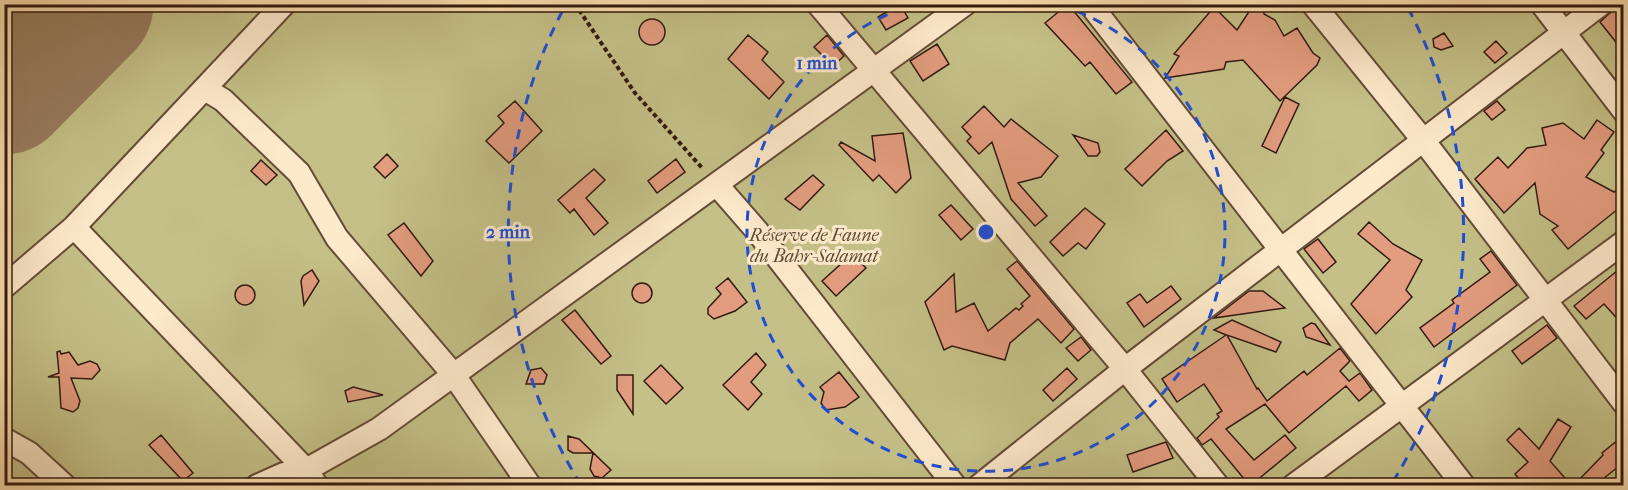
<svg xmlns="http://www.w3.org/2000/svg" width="1628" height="490" font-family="'IM FELL French Canon',serif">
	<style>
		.green { fill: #c4c087; stroke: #7c6d4b; stroke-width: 1.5 }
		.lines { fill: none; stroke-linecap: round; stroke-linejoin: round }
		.runway { stroke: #987c5f; stroke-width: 135 }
		.building { fill: #e29c7f; stroke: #331a0f; stroke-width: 1.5 }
		.street-casing { stroke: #654b37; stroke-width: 26 }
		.path { stroke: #331a0f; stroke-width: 4; stroke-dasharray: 4.5 3; stroke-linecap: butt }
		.street { stroke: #fdeacb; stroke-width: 22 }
		.ring { fill: none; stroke: #1d4ed8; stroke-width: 3; stroke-dasharray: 10 8 }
		.labels { text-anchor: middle; stroke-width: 6; stroke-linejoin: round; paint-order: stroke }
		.park-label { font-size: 18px; font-style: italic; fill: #5e4c33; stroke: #fdeacb }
		.centre { fill: #1d4ed8; stroke: #fdeacb; stroke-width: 3 }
		.ring-label { font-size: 18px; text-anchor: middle; font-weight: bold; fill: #1d4ed8; stroke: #fdeacb; stroke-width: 6; stroke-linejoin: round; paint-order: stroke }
	</style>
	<rect width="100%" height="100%" fill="#fcdfaf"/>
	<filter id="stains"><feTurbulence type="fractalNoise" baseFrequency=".00333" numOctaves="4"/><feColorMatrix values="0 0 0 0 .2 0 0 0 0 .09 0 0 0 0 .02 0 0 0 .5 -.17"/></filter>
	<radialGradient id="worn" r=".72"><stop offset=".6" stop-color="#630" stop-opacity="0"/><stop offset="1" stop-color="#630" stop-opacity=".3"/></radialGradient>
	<path class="green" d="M5,5H1623V485H5Z"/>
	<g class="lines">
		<path class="runway" d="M4,87L86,4"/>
	</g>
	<path class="building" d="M900,4L908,18L886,30L878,17Z
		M1068,4L1132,82L1116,94L1090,62L1085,66L1045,23Z
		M1254,4H1262L1264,14L1275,20L1284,36L1297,28L1313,53L1320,58L1317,65L1280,101L1243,60L1226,62L1224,69L1165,78L1179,56L1174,54L1214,7L1237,30Z
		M1620,4H1623V51L1600,22Z
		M639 32a13 13 0 1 1 26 0a13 13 0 1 1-26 0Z
		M1444,33L1453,46L1441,50L1434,47L1433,39Z
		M748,35L768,52L762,60L784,82L769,99L728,59Z
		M827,35L844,56L833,66L814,47Z
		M1496,41L1507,53L1495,63L1484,52Z
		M937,44L949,64L923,81L910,61Z
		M1285,97L1299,104L1276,153L1262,146Z
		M515,101L542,131L509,163L486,141L504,123L498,116Z
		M1497,101L1505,110L1492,120L1484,111Z
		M984,106L1004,127L1011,119L1058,156L1041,177L1018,183L1047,216L1035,226L1011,199L992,142L979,154L967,141L971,137L962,127Z
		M1597,120L1614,132L1601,150L1604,153L1586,177L1614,192L1623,185V205L1568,249L1552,230L1558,226L1540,214L1535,183L1504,213L1475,179L1498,157L1508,168L1527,148L1546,145L1542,128L1563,123L1584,139Z
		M1166,130L1183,151L1167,161L1142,186L1125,169Z
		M903,133L911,178L896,193L879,175L873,181L839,145L841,142L875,161L872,136Z
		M1073,135L1098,143L1100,152L1097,156H1088Z
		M387,154L398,166L385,178L374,167Z
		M676,159L685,172L657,193L648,181Z
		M261,160L277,175L266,185L251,171Z
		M594,169L605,180L586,198L608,223L594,235L574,209L570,213L558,200Z
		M813,175L824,185L800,210L785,199Z
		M951,205L973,229L961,240L939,215Z
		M1085,208L1105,224L1086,249L1078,243L1063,256L1050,242Z
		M1369,222L1393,244L1422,260L1406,290L1412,297L1376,334L1351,304L1390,260L1358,234Z
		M404,223L433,261L421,276L388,235Z
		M1318,239L1336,262L1323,273L1304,249Z
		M1491,251L1517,285L1434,347L1420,328L1454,303L1452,300L1490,272L1480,259Z
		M852,254L866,268L836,296L822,281Z
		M1017,261L1074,329L1061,343L1038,319L1010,343L1005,360L952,346L944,350L925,302L954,274L956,312L974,303L988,331L1016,308L1019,310L1023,306L1021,304L1030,296L1007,269Z
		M1623,266V325L1604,304L1586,319L1574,306Z
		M312,270L319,281L304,305L301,281L303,276Z
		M728,278L747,302L735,311L714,319L708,314V308L721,294L716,288Z
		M632 293a10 10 0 1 1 20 0a10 10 0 1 1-20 0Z
		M235 295a10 10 0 1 1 20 0a10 10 0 1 1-20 0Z
		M1171,286L1181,299L1144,327L1127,303L1140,294L1147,303Z
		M1249,291H1263L1285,308L1214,318Z
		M575,310L611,356L601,364L562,320Z
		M1232,320L1281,342L1276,352L1227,335L1257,389L1258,388L1267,401L1304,371L1307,375L1340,348L1350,361L1340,371L1349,381L1360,373L1372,390L1359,401L1346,386L1289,433L1265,404L1226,429L1254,460L1285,435L1296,448L1250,486L1211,439L1202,445L1197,438L1219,417L1217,414L1222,411L1204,384L1177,402L1162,379L1226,335L1214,330Z
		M1311,323L1315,324L1330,345L1306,337L1303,328Z
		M1547,325L1557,338L1522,364L1512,351Z
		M1081,337L1091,350L1078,361L1066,348Z
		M60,351L61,354L69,352L78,365L90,361L97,364L100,370L92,379L71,378L80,401L78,408L73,412L61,408L59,377H48L59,373L57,352Z
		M756,353L766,365L751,382L762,394L748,410L723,385Z
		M661,365L683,388L666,404L644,381Z
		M541,368L547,375L544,384H526L531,370Z
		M1067,368L1077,379L1053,401L1043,390Z
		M839,372L859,397L845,407L826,410L821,403L824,392L820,387Z
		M617,375H633V414L617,390Z
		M353,387L383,395L348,402L345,391Z
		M1558,419L1571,427L1550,461L1572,486H1525L1515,474L1528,462L1507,440L1519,428L1539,449Z
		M161,435L193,473L183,481L149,445Z
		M568,436L579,439L611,470L602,478L594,476L590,469L593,453H573L568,450Z
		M1623,436V463L1594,486H1573L1603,455L1602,453Z
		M1166,442L1173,458L1133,472L1127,455Z"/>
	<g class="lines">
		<g class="street-casing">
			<path id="street" d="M818,4L1125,369L1218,486
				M1090,4L1464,486
				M1313,4L1423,140L1624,403
				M1542,4L1624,111
				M205,89L223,100L299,173L337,238L453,374L530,486
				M717,185L757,231L955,486
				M74,227L306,470L317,486
				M4,287L74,227L284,4
				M4,439L29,453L65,486
				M257,486L284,474L306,470L379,429L965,4
				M979,486L1125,369L1601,4
				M1293,486L1624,242"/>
		</g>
		<path class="path" d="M575,4L635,93L703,169"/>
		<use href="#street" class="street"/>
	</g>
	<g class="ring">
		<path d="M1060 5A239 239 0 1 1 912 5"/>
		<path d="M581 485A478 478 0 0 1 564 8M1408 8A478 478 0 0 1 1391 485"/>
	</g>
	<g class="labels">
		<g class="park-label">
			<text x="814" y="241">Réserve de Faune<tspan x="814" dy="21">du Bahr-Salamat</tspan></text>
		</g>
	</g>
	<circle cx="986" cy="232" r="9" class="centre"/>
	<g class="ring-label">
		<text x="817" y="69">1 min</text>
		<text x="508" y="238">2 min</text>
	</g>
	<rect width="1628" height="490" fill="none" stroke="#fcdfaf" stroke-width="24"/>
	<rect x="6" y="6" width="1616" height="478" fill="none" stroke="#331a0f" stroke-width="3"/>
	<rect x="12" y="12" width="1604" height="466" fill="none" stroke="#331a0f" stroke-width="1.5"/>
	<rect width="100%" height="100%" filter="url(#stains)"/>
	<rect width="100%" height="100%" fill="url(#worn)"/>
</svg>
